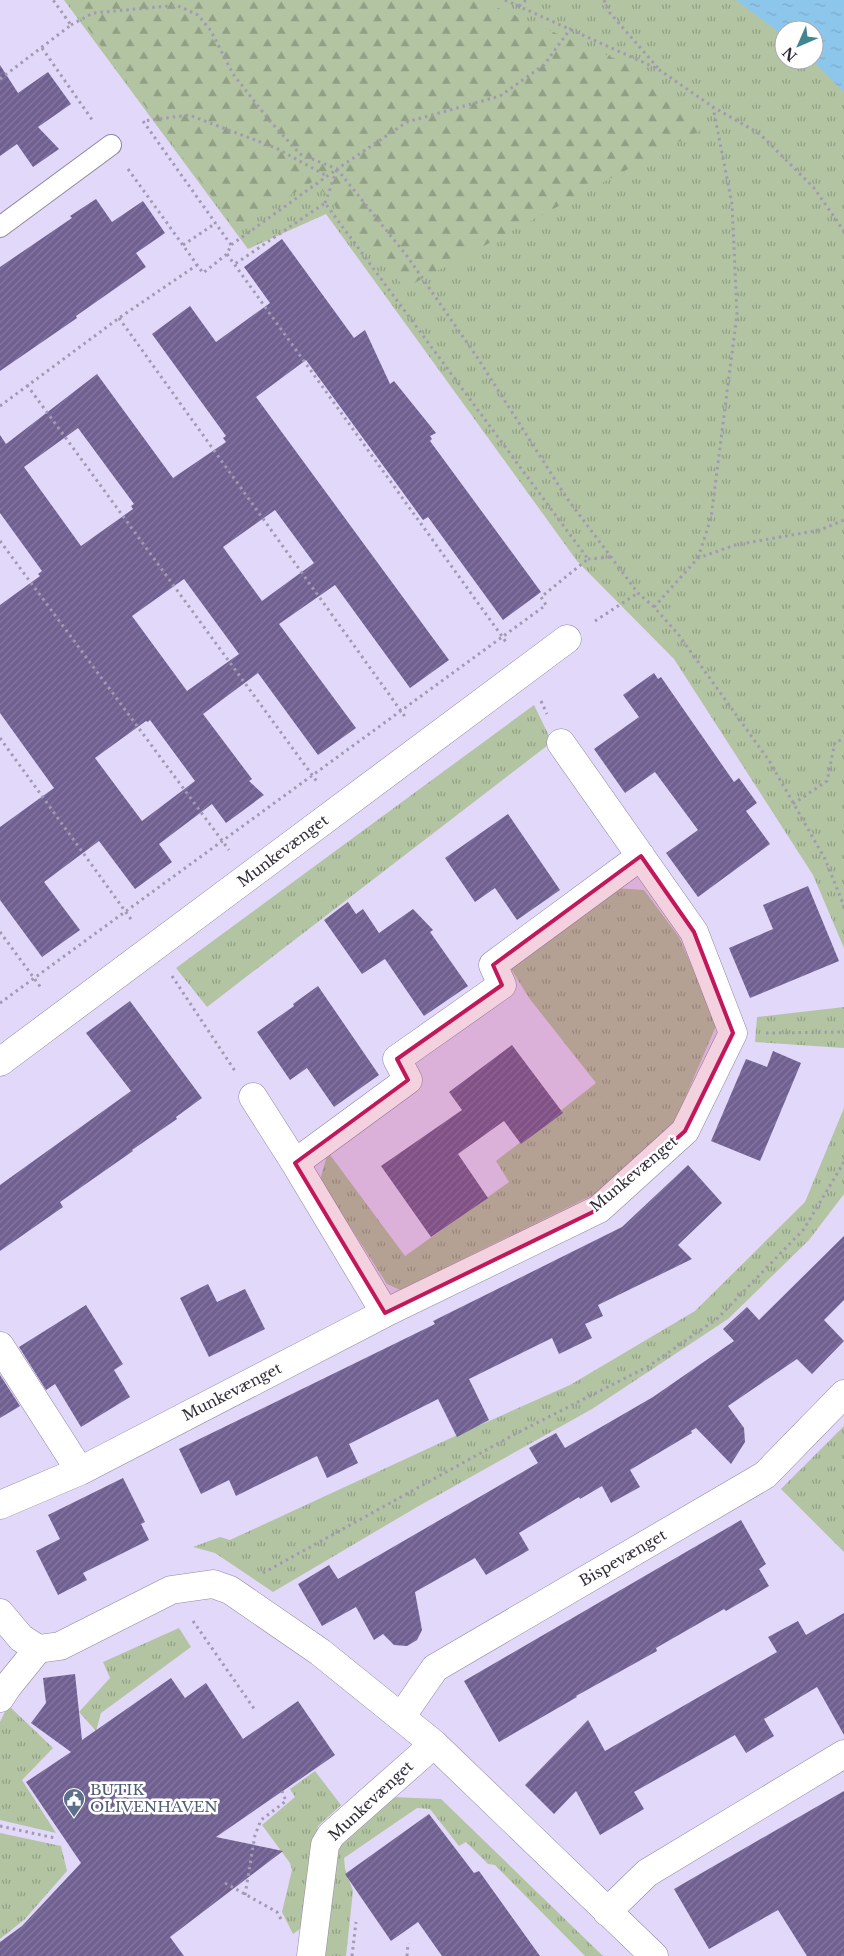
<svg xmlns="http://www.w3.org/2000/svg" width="844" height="1956" font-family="'Libre Baskerville',serif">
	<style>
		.grass { fill: url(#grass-tufts); fill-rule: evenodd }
		.forest { fill: url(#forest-firs) }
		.water { fill: url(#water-ripples) }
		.building { fill: url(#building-hatch); fill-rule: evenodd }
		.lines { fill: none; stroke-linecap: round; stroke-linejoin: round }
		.service-casing { stroke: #9087a4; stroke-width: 22 }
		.minor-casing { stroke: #9087a4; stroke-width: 29 }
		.path { stroke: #a29ab3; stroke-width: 3; stroke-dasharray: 2.5 4; stroke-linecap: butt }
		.service { stroke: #fff; stroke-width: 20 }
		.minor { stroke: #fff; stroke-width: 28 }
		.marked { fill: #c2185b; fill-opacity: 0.2; stroke: #c2185b; stroke-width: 4; stroke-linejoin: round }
		.labels { text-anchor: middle; stroke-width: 5; stroke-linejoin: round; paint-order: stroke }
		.street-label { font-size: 15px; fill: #302c38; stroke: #fff }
		.service-label { font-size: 15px; fill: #4e5e75; stroke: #fff; text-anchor: start }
	</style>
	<defs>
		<pattern id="grass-tufts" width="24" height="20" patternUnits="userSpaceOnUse" patternTransform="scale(1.25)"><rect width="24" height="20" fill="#b2c4a2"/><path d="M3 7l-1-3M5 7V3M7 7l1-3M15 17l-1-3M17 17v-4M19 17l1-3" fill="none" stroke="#919f85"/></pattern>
		<pattern id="forest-firs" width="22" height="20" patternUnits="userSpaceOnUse" patternTransform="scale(1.25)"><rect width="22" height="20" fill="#b2c4a2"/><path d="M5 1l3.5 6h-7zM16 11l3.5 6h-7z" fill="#919f85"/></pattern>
		<pattern id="water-ripples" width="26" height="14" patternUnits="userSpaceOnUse" patternTransform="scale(1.25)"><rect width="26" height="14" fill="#8dc6eb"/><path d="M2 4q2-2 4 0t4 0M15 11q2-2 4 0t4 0" fill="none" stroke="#7aaaca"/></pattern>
		<pattern id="building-hatch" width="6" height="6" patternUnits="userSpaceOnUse" patternTransform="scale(1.25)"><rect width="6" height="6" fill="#706092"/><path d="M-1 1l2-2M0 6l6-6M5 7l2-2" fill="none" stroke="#84789e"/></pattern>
	</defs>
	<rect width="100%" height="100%" fill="#e2d8f9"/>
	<path class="grass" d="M64,0H844V948L813,875L674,659L577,561L326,214L248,249ZM784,30H814V60H784Z
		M534,705L552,742L207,1007L176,968Z
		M616,888L644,890L679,937L717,1024L675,1121L595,1194L400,1290L387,1284L320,1180L328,1152L405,1256L509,1182L496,1161L596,1083L529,998L508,964Z
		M844,1007V1048L755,1042L757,1017Z
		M844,1108V1194L809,1240L728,1319L592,1409L417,1507L273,1592L215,1553L193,1547L220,1537L230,1540L453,1437L570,1385L695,1311L805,1202Z
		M844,1426V1552L781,1489Z
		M179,1628L191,1647L101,1713L96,1731L79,1712L110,1678L103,1662Z
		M8,1705L53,1748L22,1780L56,1833L0,1820V1722Z
		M315,1771L341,1805L318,1826L301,1928L293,1934L282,1912L292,1870L290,1863L262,1825L295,1797L290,1789Z
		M390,1797L441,1799L603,1956H585L495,1865L488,1864L466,1842L459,1846L430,1809L417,1808L344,1858L345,1869L353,1891L346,1956H322L334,1849Z
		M0,1833L61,1846L67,1871L25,1919L0,1939Z"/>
	<path class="forest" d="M67,0H480L657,77L703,129L405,288L314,181L235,228Z"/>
	<path class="water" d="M736,0H844V92L812,60H814V30H784V36Z"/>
	<path class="building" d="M0,65L18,93L48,72L71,104L38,127L59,149L33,167L17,144L0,156Z
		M96,199L112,222L143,201L165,233L136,253L146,267L76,316L77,318L0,371V267L72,218L70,216Z
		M282,239L354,338L365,330L390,384L394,381L436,433L430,436L432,439L430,441L541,592L503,620L428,517L423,520L306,360L256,397L449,660L410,688L335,585L279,624L356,728L318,755L258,673L203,714L252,779L249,781L264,795L226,823L212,804L159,844L172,862L135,889L99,841L44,882L80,930L42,957L0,900V827L54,788L0,713V605L40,576L38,574L42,571L0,513V435L6,444L97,374L173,478L226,442L223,438L226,436L152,334L190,306L216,342L270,303L244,267ZM78,428L134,504L131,506L133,509L81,546L24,467ZM275,510L314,563L262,601L223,547ZM184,579L239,654L187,691L132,616ZM150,720L195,781L142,821L95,758L146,721L148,722Z
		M654,673L658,679L661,677L734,782L739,778L757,803L746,811L770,844L698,897L666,853L698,830L655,772L625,793L594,749L639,717L623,695Z
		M508,814L560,890L517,920L495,888L475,902L445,858Z
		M808,886L839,961L750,998L729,948L773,929L763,905Z
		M348,902L356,914L363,909L379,933L413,909L433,930L430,932L468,986L424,1016L385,959L362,974L324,920Z
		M318,986L379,1075L334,1107L307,1068L290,1080L257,1032L294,1006L293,1004Z
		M130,1001L202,1098L176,1117L177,1119L132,1150L133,1151L60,1202L63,1207L0,1251V1185L131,1091L86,1033Z
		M512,1045L563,1113L521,1144L504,1121L458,1154L488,1198L431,1237L381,1166L462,1110L449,1092Z
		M773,1051L801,1063L760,1161L711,1141L746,1059L767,1067Z
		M688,1165L722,1203L678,1245L692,1259L598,1305L603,1316L585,1324L592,1338L559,1354L552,1338L469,1379L489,1420L457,1437L438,1399L349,1444L358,1463L327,1478L317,1456L236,1496L229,1480L201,1494L179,1449L435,1324L433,1321L622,1227Z
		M844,1236V1300L824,1320L844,1341L812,1374L797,1359L728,1406L744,1428L745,1442L731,1464L696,1428L691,1431L692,1433L630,1470L640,1487L611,1503L602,1486L580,1499L579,1497L519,1533L529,1550L486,1575L475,1558L415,1592L422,1630L417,1640L407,1646L394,1645L383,1634L374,1640L356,1607L322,1626L298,1584L329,1565L338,1579L538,1463L529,1448L556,1433L565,1448L653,1397L734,1341L723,1329L747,1307L759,1320Z
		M208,1284L217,1302L245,1289L265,1329L209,1357L180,1298Z
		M86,1305L123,1364L114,1370L130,1397L81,1427L55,1384L46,1390L19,1347Z
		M0,1375L20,1406L0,1418Z
		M123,1478L145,1522L141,1524L149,1540L83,1573L87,1580L58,1595L36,1551L60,1539L48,1515Z
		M741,1520L766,1564L759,1569L769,1586L726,1611L724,1609L656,1648L657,1651L576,1696L577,1697L499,1742L464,1681Z
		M844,1613V1735L817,1687L764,1719L774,1736L746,1753L735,1735L634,1792L644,1809L600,1835L576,1791L554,1814L525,1785L588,1720L605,1751L777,1652L768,1637L798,1621L806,1635Z
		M75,1674L82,1740L171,1678L185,1698L206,1683L243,1739L298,1701L335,1755L216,1837L283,1851L170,1937L184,1956H0V1942L22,1926L81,1863L26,1782L71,1752L31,1723L46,1703L43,1678Z
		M844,1791V1956H807L778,1910L709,1949L674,1889Z
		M429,1814L474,1873L479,1871L540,1956H442L418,1922L391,1941L345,1874Z"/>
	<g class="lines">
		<g class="service-casing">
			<path id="service" d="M0,227L111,145"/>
		</g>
		<g class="minor-casing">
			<path id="minor" d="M0,1062L567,639
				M253,1097L295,1163
				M385,1313L295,1163L408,1080L397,1059L502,985L493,965L641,856
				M0,1346L80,1471
				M0,1505L80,1471L385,1313L599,1209L685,1131L733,1033L694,932L561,743
				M0,1613L21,1638L38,1649L60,1646L171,1590L213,1584L230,1590L320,1652L434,1744L654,1956
				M0,1698L8,1686L38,1649
				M401,1717L435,1668L765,1475L844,1394
				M607,1912L647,1873L844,1754
				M311,1956L325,1845L331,1835L434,1744"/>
		</g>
		<path class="path" d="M505,0L658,69L713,107L760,134L814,188L844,231
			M604,0L610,13L658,68
			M519,6L526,0
			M71,25L93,13L169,6H178L198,15L211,31L233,74L269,120L300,154L337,169L407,122L500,96L544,65L571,28
			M42,48L93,121
			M0,79L71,25L53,0
			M128,169L203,273L227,254L231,245L337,169L407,256L477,357L566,497L638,593L654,607L678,634L770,762L825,859L844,906
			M325,203L337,169
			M183,245L216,223
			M231,245L143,121L189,115L276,148L327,176
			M227,254L506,642
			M119,318L406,718
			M27,385L318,783
			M0,406L119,318L197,265
			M0,541L229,850
			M698,558L711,518L737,314L732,204L713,107
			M588,559L611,557
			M654,607L698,558L735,545L820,530L844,520
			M595,621L638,593
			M541,701L547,714
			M0,738L133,922
			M793,804L827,781L835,742L844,739
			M0,932L42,989
			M172,976L235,1071
			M0,1003L546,605L541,597L588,559L325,203L235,264
			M766,1033L844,1032
			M263,1573L517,1433L649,1366L718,1318L804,1229L844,1162
			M193,1621L255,1710
			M0,1826L55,1838
			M225,1883L277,1912L281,1919
			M245,1895L255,1835L261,1820L286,1801L282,1791
			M352,1956L356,1922
			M407,1956L408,1943"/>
		<use href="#service" class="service"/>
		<use href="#minor" class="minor"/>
	</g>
	<path class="marked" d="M641,856L694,932L733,1033L685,1131L599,1209L385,1313L295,1163L408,1080L397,1059L502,985L493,965Z"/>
	<defs>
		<g id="civic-pin" transform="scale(1.125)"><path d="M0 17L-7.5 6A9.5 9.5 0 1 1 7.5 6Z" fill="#5c6f8a" stroke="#fff"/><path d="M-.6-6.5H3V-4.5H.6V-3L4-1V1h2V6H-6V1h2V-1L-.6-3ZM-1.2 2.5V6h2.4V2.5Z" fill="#fff"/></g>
	</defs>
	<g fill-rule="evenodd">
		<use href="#civic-pin" x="74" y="1799"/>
	</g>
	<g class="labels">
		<g class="street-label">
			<text transform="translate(283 851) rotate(-37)" y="5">Munkevænget</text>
			<text transform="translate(634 1174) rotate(-40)" y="5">Munkevænget</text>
			<text transform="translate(232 1392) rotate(-27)" y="5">Munkevænget</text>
			<text transform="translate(623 1558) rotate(-30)" y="5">Bispevænget</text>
			<text transform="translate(371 1801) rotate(-43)" y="5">Munkevænget</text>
		</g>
		<g class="service-label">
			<text x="90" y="1795">BUTIK<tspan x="90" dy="17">OLIVENHAVEN</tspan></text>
		</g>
	</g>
	<g transform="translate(799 45) rotate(225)"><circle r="24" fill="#ffffff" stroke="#acabaf"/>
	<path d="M0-4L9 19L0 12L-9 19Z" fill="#3f8690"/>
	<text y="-8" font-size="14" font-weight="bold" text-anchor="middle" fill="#302c38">N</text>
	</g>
</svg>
